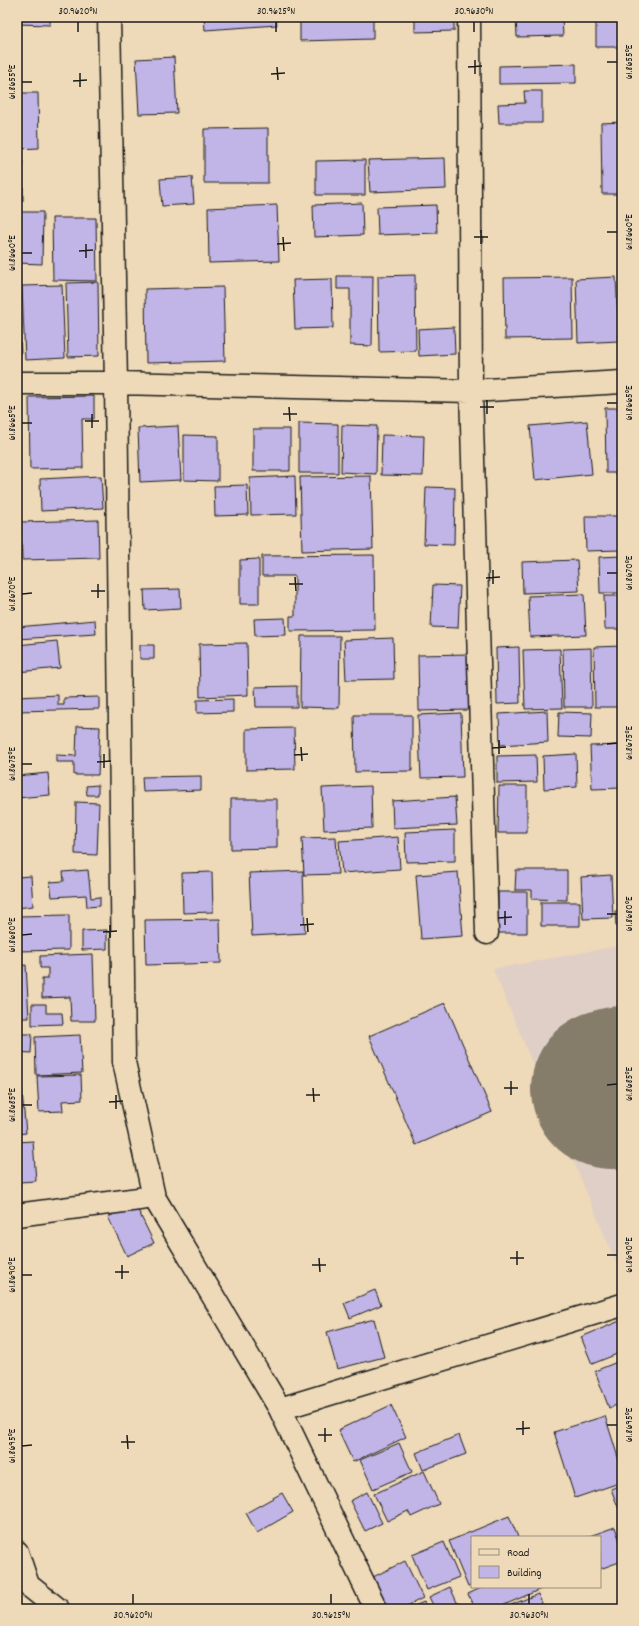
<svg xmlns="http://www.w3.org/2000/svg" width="639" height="1626" font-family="Dekko,sans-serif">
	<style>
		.built { fill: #e0cfc6 }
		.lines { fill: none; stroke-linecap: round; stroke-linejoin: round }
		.runway { stroke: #857b6a; stroke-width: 160 }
		.building { fill: #c1b4e6; stroke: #1c1c1c }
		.street-casing { stroke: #1c1c1c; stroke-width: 25 }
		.street { stroke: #eedab8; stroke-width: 22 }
		.ticks { fill: none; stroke: #1c1c1c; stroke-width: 1.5 }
		.neatline { fill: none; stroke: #1c1c1c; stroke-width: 1.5 }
		.ticks-label { font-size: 10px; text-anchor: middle; fill: #1c1c1c }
	</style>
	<rect width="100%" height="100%" fill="#eedab8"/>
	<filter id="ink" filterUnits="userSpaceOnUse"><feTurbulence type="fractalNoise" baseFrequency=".025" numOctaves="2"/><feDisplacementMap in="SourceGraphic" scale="8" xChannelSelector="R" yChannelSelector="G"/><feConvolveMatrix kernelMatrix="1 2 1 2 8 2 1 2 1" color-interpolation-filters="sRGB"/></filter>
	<g filter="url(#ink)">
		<path class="built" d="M622,945V1277L493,969Z"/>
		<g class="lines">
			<path class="runway" d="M611,1089L622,1086"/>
		</g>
		<path class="building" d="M17,17H50V25L17,24Z
			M204,17H276L277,25L205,30Z
			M300,17H373V39L300,41Z
			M415,17H454V31L415,32Z
			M516,17H562L563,36L517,37Z
			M596,17H622V47H596Z
			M174,57L177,113L139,114L136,59Z
			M576,64V83L499,84V66Z
			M524,91H542V123H499L498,104L525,103Z
			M17,93H38L39,148L17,149Z
			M622,122V194H602L601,123Z
			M268,128V183H204V129Z
			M445,158L446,189L370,192L368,160Z
			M365,160V195H316V161Z
			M23,162V201H17V163Z
			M192,177L194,204L162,206L160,179Z
			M619,199H622V224H620Z
			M362,203L363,235L314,237L313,205Z
			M277,205L279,261L209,263L208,208Z
			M436,205L437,233L378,235L377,207Z
			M17,212H43L42,264L17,263Z
			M52,218H96L97,281L53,280Z
			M415,275L416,351L379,352L378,276Z
			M337,276H373L372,346L350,345V289H337Z
			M572,277L573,338L505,339L504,278Z
			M616,277L619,341L578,343L576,279Z
			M332,279L333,328L295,329L293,280Z
			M98,282L99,356L68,357L66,283Z
			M62,285L65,358L25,360L22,286Z
			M223,287L225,361L146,363L145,289Z
			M17,288L21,352L17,357Z
			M454,327L455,354L419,356L418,329Z
			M94,396V419H82L83,468L30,469L29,397Z
			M605,408H622V473H606Z
			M587,421L592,474L535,480L530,426Z
			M299,423L338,424V473H299Z
			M342,425L377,426L376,474L341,472Z
			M178,426L181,480L140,482L138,428Z
			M253,429H290V471H253Z
			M184,435L218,436V481L184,480Z
			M382,435L424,436L423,476L381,475Z
			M101,476L103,508L41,511L40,479Z
			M295,476L296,514L251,515L250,478Z
			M371,476L373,549L302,551L300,477Z
			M247,485L248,515L215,516L214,486Z
			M426,487L455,488L454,545L424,544Z
			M585,516H620L621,550L586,551Z
			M98,520L99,558L22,560L21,522Z
			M374,555L375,630L290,631V616H295V576H262V556Z
			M622,556V593H600L599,557Z
			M259,559V604H240V560Z
			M577,560L579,591L523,593L522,562Z
			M433,585L460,586L458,628L431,627Z
			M180,589L181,608L145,610L144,590Z
			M584,594L586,635L530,637L528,596Z
			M604,596H622V629H605Z
			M285,618L286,635L255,636L254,619Z
			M95,620L96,634L17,639V627Z
			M301,636H340L339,708L300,707Z
			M393,638L394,679L346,680L344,640Z
			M57,641L60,668L17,672V645Z
			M247,643L248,695L200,697L199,644Z
			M140,645H154V659H140Z
			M622,646V707H595L594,647Z
			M519,647L520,703L497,704L496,648Z
			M591,648L592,707H564L563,649Z
			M560,649L562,708L525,709L523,650Z
			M470,654L471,710L419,711L418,655Z
			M297,686V707H256L255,687Z
			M58,695V705H64V698L99,697V709L17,711V697Z
			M233,699V712L197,713V700Z
			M547,711L548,742L500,745L499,714Z
			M559,712L592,713L591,738L558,737Z
			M461,713L463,777L421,778L418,715Z
			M354,715H412V771L355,772Z
			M77,726L100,727L98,775H74V762H56V755L76,756Z
			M294,728L295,769L246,770V729Z
			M622,745V788L592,789L590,746Z
			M576,754L577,787L544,789L543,756Z
			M536,755L537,782L497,783V756Z
			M48,773L50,795L17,798V776Z
			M201,776V790L143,792L142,777Z
			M98,785V795H87L86,786Z
			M371,786L372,828L324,830L322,788Z
			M499,786H527V833H498Z
			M455,797L457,825L393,828L392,801Z
			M231,799H277V848L231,849Z
			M76,802L99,803L97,855L75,854Z
			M455,830V861L406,862L405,832Z
			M336,837L338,874L304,875L302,838Z
			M398,837L400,869L342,873L339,841Z
			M88,870L91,898L100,897V906L87,907L86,895L52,897L50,882L64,881L63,872Z
			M516,870H567V900L532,899V890H515Z
			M303,871L305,933L252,936L249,873Z
			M212,872L213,912L183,913L182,873Z
			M458,872L463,936L421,939L416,875Z
			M611,875L613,918L583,919L581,877Z
			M31,876L33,906L17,908V877Z
			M498,892H527V933H498Z
			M541,902H580V926H541Z
			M615,911H622V926H616Z
			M69,915V950L17,951V916Z
			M220,919L221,963L146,965L145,920Z
			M107,930V949L82,950V931Z
			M93,954L95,1021H71L70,997L42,998V979H48V968H40V956Z
			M26,965L29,1018H17V966Z
			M445,1003L492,1112L416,1145L369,1036Z
			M32,1004H46V1013H62L63,1024L32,1025Z
			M17,1034H32L31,1053L17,1052Z
			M80,1035L82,1073L36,1075L35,1037Z
			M19,1060L26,1133L17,1134V1061Z
			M81,1075L82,1100L62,1101L63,1111L39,1112L37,1076Z
			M33,1141L36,1181L19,1182L17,1142Z
			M135,1204L154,1243L127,1256L108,1217Z
			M375,1290L381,1305L350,1318L344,1303Z
			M374,1319L384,1357L337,1369L327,1332Z
			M620,1321L622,1326V1352L592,1364L581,1337Z
			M622,1360V1403L609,1408L595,1371Z
			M391,1405L406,1437L353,1462L338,1430Z
			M605,1416L622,1470V1482L575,1498L554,1432Z
			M459,1435L466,1454L423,1470L416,1453Z
			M399,1443L412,1472L373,1489L360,1460Z
			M424,1471L439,1504L411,1517L408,1511L387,1521L374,1494Z
			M622,1484V1517L611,1489Z
			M367,1492L382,1523L365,1531L350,1501Z
			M282,1493L293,1512L257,1533L246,1513Z
			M509,1516L518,1537H472V1585L468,1587L449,1541Z
			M615,1527L622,1547V1561L600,1569V1537H587Z
			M444,1542L459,1577L427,1590L412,1555Z
			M405,1561L423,1598L401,1609H379L365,1581Z
			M450,1587L460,1609H435L429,1597Z
			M483,1587H540L541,1589L495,1609H475L468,1594Z
			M538,1594L544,1608L540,1609H512L511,1605Z
			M424,1602L427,1609H407Z"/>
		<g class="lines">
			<g class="street-casing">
				<path id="street" d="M109,17L116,383L124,1062L154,1197L280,1409L376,1609
					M469,17L471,391L487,933
					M17,383H116L471,391L622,382
					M17,1215L154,1197
					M280,1409L622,1305
					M17,1552L28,1585L58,1609"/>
			</g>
			<use href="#street" class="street"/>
		</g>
	</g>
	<path class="ticks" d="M78,22V32M276,22V32M474,22V32M475,60V74M607,62H617M277,67L278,80M468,67L482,66M80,73V87M271,74L285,73M73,81L87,80M22,82H32M481,230V244M607,232H617M283,237L284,251M474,237H488M86,244V258M277,244L291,243M79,251L93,250M22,253H32M487,400V414M607,403H617M289,407L290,421M480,407H494M92,414V428M283,414H297M85,421H99M22,423H32M493,570V584M607,573H617M295,577L296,591M486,578L500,577M98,584V598M289,584H303M91,591H105M22,594L32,593M499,740V754M607,744L617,743M301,747L302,761M492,748L506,747M104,754V768M294,755L308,754M97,762L111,761M22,764H32M505,911V925M607,914H617M307,918L308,932M498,918L512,917M110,925V938M300,925L314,924M103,932L117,931M22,935L32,934M511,1081V1095M607,1085L617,1084M313,1088L314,1102M504,1088H518M116,1095V1109M306,1095H320M109,1102L123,1101M22,1105H32M517,1251V1265M607,1255H617M319,1258L320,1272M510,1258H524M122,1265V1279M312,1265H326M115,1272H129M22,1275H32M523,1421V1435M607,1425H617M325,1428V1442M516,1429L530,1428M127,1435L128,1449M318,1435H332M121,1442H135M22,1446L32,1445M133,1594V1604M331,1594V1604M529,1594V1604"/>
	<rect width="639" height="1626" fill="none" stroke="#eedab8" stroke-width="44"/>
	<rect x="471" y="1536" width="130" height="52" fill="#eedab8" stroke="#9a8e7a"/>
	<rect x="479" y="1549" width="20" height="6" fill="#eedab8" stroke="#9a8e7a"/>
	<text x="507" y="1556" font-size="12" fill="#1c1c1c">Road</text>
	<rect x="479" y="1566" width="20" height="12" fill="#c1b4e6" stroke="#9a8e7a"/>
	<text x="507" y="1576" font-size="12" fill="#1c1c1c">Building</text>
	<rect x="22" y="22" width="595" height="1582" class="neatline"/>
	<g class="ticks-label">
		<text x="78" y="14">30.9620°N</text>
		<text x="276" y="14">30.9625°N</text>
		<text x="474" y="14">30.9630°N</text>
		<text transform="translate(628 62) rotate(-90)" y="4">61.8655°E</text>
		<text transform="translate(11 82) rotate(-90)" y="4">61.8655°E</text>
		<text transform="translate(628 232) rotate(-90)" y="4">61.8660°E</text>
		<text transform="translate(11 253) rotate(-90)" y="4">61.8660°E</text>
		<text transform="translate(628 403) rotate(-90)" y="4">61.8665°E</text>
		<text transform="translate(11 423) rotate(-90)" y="4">61.8665°E</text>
		<text transform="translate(628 573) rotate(-90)" y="4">61.8670°E</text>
		<text transform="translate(11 594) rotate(-90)" y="4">61.8670°E</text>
		<text transform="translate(628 743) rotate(-90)" y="4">61.8675°E</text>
		<text transform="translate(11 764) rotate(-90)" y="4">61.8675°E</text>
		<text transform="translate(628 914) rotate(-90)" y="4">61.8680°E</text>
		<text transform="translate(11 935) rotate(-90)" y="4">61.8680°E</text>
		<text transform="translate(628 1084) rotate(-90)" y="4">61.8685°E</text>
		<text transform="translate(11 1105) rotate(-90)" y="4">61.8685°E</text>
		<text transform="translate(628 1255) rotate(-90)" y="4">61.8690°E</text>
		<text transform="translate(11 1275) rotate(-90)" y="4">61.8690°E</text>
		<text transform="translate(628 1425) rotate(-90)" y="4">61.8695°E</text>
		<text transform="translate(11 1446) rotate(-90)" y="4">61.8695°E</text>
		<text x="133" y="1618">30.9620°N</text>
		<text x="331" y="1618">30.9625°N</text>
		<text x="529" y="1618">30.9630°N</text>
	</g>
</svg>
